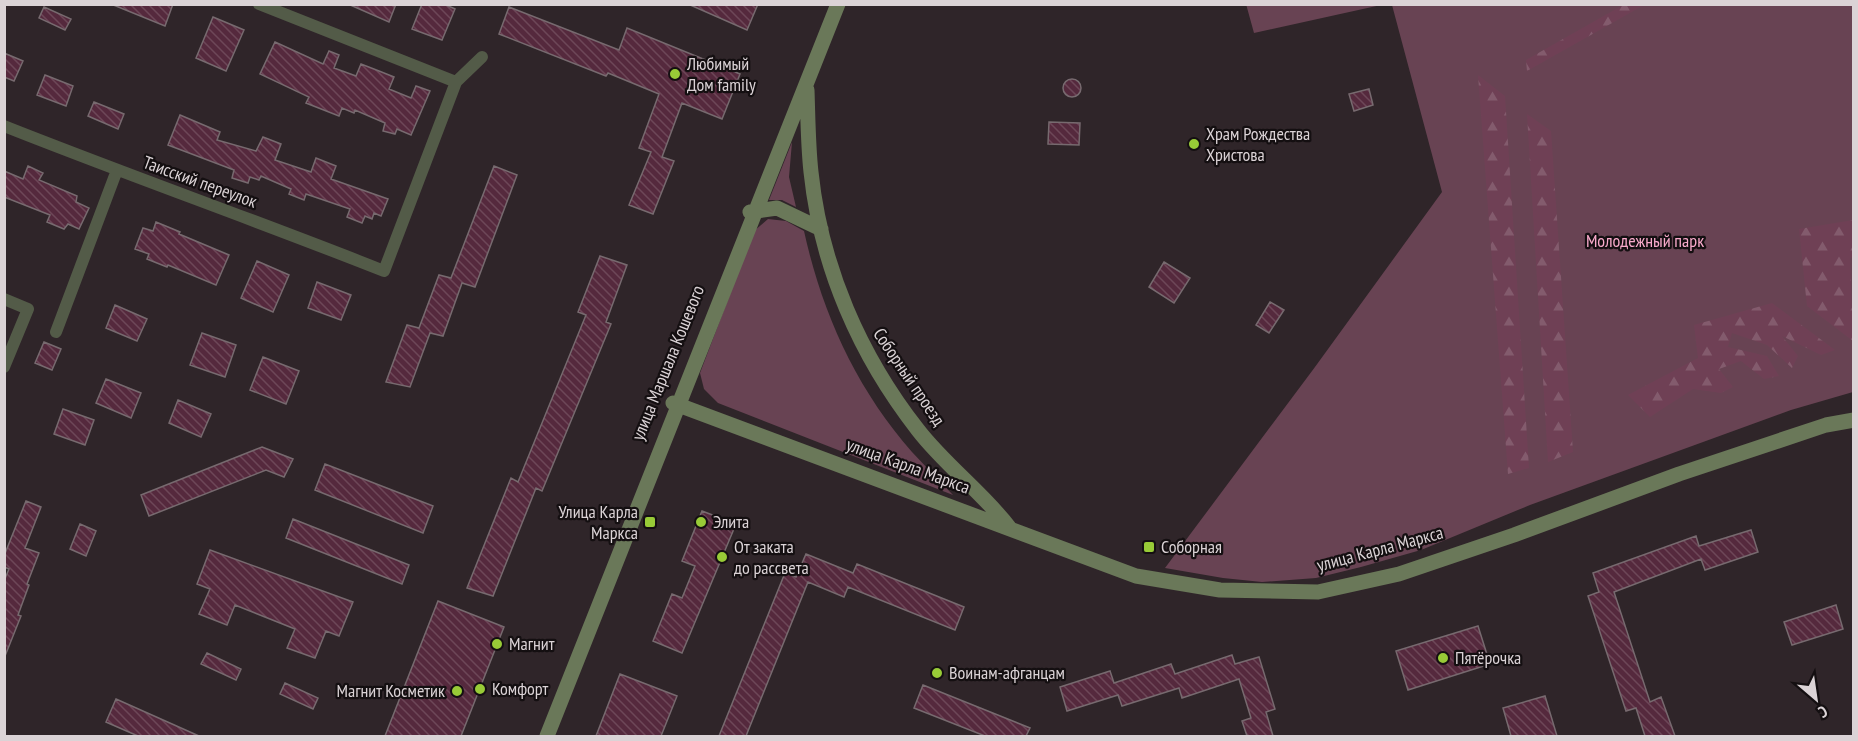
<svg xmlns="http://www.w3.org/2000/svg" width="1858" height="741" font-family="'PT Sans Narrow',sans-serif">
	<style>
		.green { fill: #684353 }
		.forest { fill: url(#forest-firs) }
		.building { fill: url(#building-back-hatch); stroke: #776a6f; stroke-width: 1.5 }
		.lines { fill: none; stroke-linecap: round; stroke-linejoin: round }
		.street { stroke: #535b48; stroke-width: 12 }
		.secondary { stroke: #6a7859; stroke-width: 15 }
		.poi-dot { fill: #98cb37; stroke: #140f11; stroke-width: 2 }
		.labels { text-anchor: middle; stroke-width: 4.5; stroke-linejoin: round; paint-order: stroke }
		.poi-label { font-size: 18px; fill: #dbd3d6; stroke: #140f11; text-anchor: start }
		.street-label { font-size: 18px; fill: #dbd3d6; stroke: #140f11 }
		.park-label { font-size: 18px; fill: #faabcc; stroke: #140f11 }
	</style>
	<defs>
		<pattern id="forest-firs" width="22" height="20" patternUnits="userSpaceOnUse" patternTransform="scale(1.5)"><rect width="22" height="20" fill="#6f4055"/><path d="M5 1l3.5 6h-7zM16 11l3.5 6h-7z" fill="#835b6d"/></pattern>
		<pattern id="building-back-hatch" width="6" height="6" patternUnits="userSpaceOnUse" patternTransform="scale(1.5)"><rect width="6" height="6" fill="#55293d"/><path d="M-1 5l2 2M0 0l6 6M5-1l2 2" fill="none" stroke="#6d4758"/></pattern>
	</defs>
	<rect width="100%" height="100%" fill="#2f2529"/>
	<path class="green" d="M1246,4H1381V5L1254,33Z
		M1392,5H1853V392L1791,410L1530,505L1421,550L1361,567L1316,578L1262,582L1223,578L1165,568L1315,367L1442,192Z
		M792,142L789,177L796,207L782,200H769Z
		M768,219L786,221L804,231C822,313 856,388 912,452C925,466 939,480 953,495L718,403L704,389L700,373L754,231Z"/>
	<path class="forest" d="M1623,5H1644L1527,71L1526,60Z
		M1478,75L1505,96L1529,468L1508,474Z
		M1527,114L1551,131L1573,452L1548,462Z
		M1853,220V257L1850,258L1853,341L1807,306L1799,229Z
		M1772,303L1835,350L1821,355L1782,336L1798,356L1792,368L1767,345L1732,333L1728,347L1767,356L1779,376L1764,379L1741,361L1719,369L1733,387L1721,393L1693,389L1650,417L1628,395L1698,358L1694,325Z"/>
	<path class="building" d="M111,4H173L165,26Z
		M348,4H396L389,22Z
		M422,4H444L455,9L442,40L412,29Z
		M688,4H758L747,30Z
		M44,7L71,19L65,30L39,18Z
		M509,7L619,50L627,28L740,74L722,119L682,103L662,157L674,161L653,214L629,205L651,152L639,148L659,94L608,73L606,76L499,34Z
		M213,17L244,30L226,71L196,58Z
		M275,42L323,64L329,51L339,55L334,68L356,76L361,64L379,71L394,77L389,89L411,98L416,86L430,91L411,135L397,129L395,134L383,131L385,123L355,110L354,113L342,108L339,116L306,103L309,97L260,74Z
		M4,53L23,61L14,81L4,77Z
		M45,75L73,86L66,106L37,95Z
		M1063 88a9 9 0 1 1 18 0a9 9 0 1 1-18 0Z
		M1369,89L1373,105L1354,111L1349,94Z
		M94,102L124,114L118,129L88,116Z
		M180,115L220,132L217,140L256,151L263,137L281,144L275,160L311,172L316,158L336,166L331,179L388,199L381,216L374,213L372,219L365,216L362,223L347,217L350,209L306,194L304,200L289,194L291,189L261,176L259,180L250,177L248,183L232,178L234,170L168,145Z
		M1049,122L1080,123L1079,145L1048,144Z
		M28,166L43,173L39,180L77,196L76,202L89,208L79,229L68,224L64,229L47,222L50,215L4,197V171L23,179Z
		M494,166L517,175L475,287L462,283L443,336L430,333L410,387L386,382L407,325L419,328L439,275L451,278Z
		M156,222L180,232L179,234L229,255L216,285L168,265L167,267L147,259L149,254L135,249L143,228L153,231Z
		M600,256L627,265L606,322L611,324L542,491L536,488L493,596L467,588L511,478L518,482L586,315L578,312Z
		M257,261L289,275L273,312L241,298Z
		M1164,262L1190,278L1174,303L1149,287Z
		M317,282L351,295L341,320L308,308Z
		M1270,302L1284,310L1269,333L1256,325Z
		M115,305L147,319L137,341L106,328Z
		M202,333L236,345L225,377L190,365Z
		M44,342L61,349L52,370L35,363Z
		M263,357L299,371L286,404L250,390Z
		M106,379L141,393L131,418L96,403Z
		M178,400L211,414L201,437L169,423Z
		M63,409L94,420L85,445L54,434Z
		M262,447L293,459L284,477L266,470L149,516L141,495Z
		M325,464L433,506L423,533L315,490Z
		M26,501L41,507L25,548L39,553L27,584L29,585L18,615L21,616L5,656L4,581L9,569L4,567V556Z
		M702,511L736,524L682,653L653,641L672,594L682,598L695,566L682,561Z
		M293,519L409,565L402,584L286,538Z
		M80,524L96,531L86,556L70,549Z
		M1751,530L1758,552L1705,570L1701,559L1614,592L1650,702L1661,697L1675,736H1645L1636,708L1626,711L1588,596L1599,592L1593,573L1696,536L1699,546Z
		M210,550L353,602L339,636L326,631L315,658L287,648L295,629L235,605L227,625L199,614L210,589L197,584Z
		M806,554L853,573L857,564L964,607L955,630L848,587L844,597L808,582L746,736H719L785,573L796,577Z
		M438,601L504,627L461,736H385Z
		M1836,605L1843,629L1792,645L1784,622Z
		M1478,626L1490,664L1408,690L1396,651Z
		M207,653L241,669L236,680L201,664Z
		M1232,655L1235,664L1259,657L1275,709L1266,712L1273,736H1247L1242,721L1251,718L1239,679L1182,698L1179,688L1122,706L1118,695L1067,711L1060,687L1110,671L1114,683L1171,664L1175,674Z
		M620,674L677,696L661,736H596Z
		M285,683L318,698L313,709L280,694Z
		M923,685L1030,728L1026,736H985L914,708Z
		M1545,696L1557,736H1511L1503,708Z
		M116,699L199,736H138L106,722Z"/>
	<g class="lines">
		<path class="street" d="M259,4L456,82
			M4,126C130,176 258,221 384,271L456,82L482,57
			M4,299L28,309L4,367
			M56,332L117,170"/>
		<path class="secondary" d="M807,90C808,118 808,145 811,172C821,267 860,356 918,430C945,465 982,492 1009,527
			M750,212L777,208L821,229
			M673,403L1136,576L1220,590L1318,592L1399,574L1514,535L1679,474L1826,425L1854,420
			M547,736L838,4"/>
	</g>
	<g class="poi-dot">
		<circle cx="675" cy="74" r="6"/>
		<circle cx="1194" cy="144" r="6"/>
		<rect x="644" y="516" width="12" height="12" rx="3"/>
		<circle cx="701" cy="522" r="6"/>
		<rect x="1143" y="541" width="12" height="12" rx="3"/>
		<circle cx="722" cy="557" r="6"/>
		<circle cx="497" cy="644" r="6"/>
		<circle cx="1443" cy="658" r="6"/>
		<circle cx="937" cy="673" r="6"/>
		<circle cx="480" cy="689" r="6"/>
		<circle cx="457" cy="691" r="6"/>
	</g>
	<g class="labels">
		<g class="poi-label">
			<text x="687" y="70">Любимый<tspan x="687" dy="21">Дом family</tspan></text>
			<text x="1206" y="140">Храм Рождества<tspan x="1206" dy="21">Христова</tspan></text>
			<text x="638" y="518" text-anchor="end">Улица Карла<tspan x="638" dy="21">Маркса</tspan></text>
			<text x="713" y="528">Элита</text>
			<text x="734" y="553">От заката<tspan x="734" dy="21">до рассвета</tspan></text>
			<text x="1161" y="553">Соборная</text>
			<text x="509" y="650">Магнит</text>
			<text x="1455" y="664">Пятёрочка</text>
			<text x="949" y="679">Воинам-афганцам</text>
			<text x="492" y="695">Комфорт</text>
			<text x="445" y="697" text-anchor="end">Магнит Косметик</text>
		</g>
		<g class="street-label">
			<text transform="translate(200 182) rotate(20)" y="6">Таисский переулок</text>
			<text transform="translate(668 363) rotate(-68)" y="6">улица Маршала Кошевого</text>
			<text transform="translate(909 377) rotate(56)" y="6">Соборный проезд</text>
			<text transform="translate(908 466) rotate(20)" y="6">улица Карла Маркса</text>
			<text transform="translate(1380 549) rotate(-15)" y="6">улица Карла Маркса</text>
		</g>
		<g class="park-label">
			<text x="1645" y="247">Молодежный парк</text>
		</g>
	</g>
	<rect width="1858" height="741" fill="none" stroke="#dbd3d6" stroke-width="12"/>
	<g transform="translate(1816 699) rotate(151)" stroke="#140f11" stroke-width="4.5" paint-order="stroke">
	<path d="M0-4.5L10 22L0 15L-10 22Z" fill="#dbd3d6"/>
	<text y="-9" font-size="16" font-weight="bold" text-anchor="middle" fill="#dbd3d6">С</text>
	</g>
</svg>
